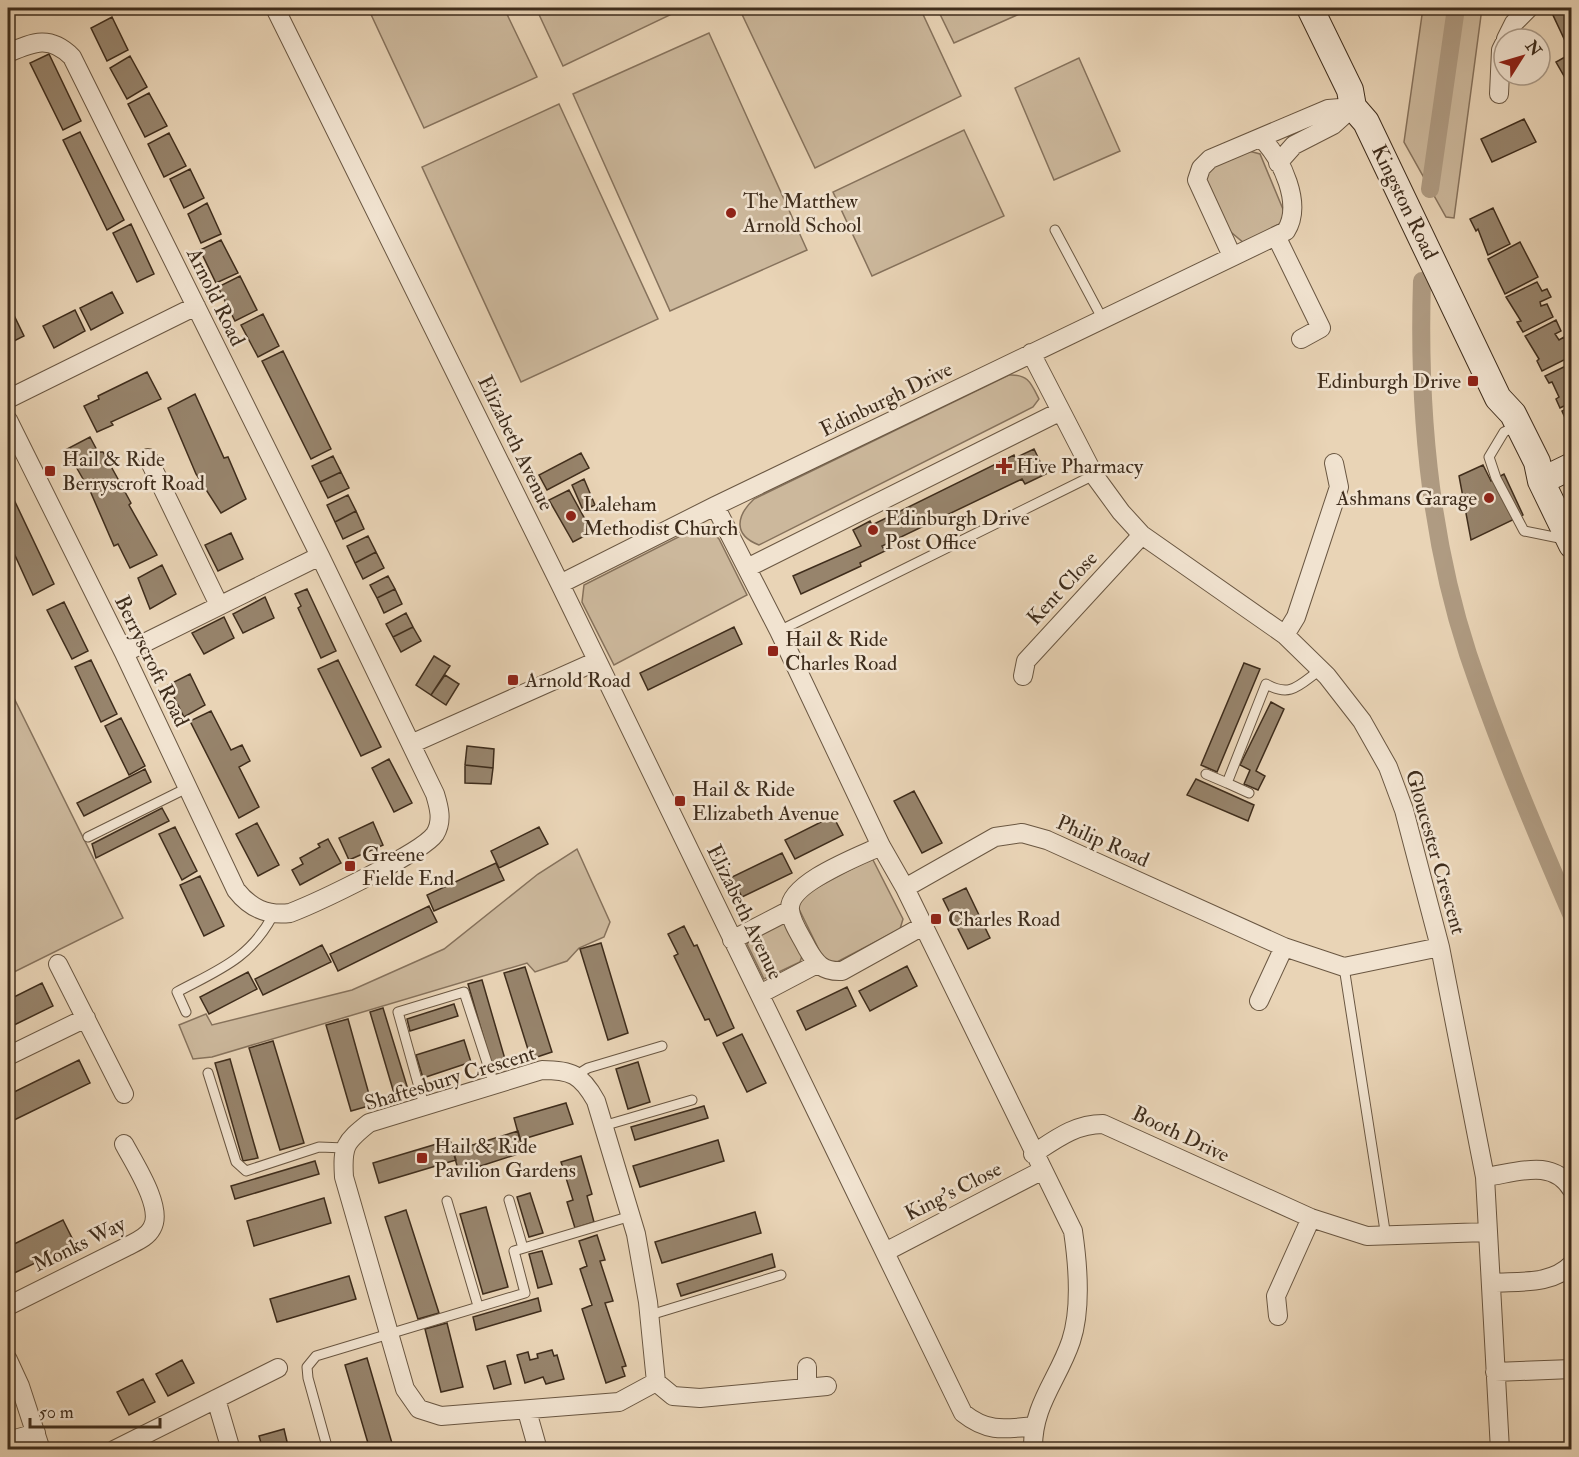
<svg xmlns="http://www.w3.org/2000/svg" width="1579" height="1457" font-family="'IM FELL Double Pica',serif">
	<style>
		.green { fill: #ccb89c; stroke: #86725c; stroke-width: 1.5 }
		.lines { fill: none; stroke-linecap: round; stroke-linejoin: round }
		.canal { stroke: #af9b82; stroke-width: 18 }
		.building { fill: #97846c; stroke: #3f2d1c; stroke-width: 1.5 }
		.lane-casing { stroke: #6a5742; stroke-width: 11 }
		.street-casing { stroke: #6a5742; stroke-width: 20 }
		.secondary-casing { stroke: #3f2d1c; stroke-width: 28 }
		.lane { stroke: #f1e3d0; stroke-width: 9 }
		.street { stroke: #f1e3d0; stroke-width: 18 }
		.secondary { stroke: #f1e3d0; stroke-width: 26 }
		.poi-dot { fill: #8f2418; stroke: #f1e3d0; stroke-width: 2 }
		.labels { text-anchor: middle; stroke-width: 5; stroke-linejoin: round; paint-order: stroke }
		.poi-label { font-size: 21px; fill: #3f2d1c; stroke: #f1e3d0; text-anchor: start }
		.street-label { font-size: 21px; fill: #3f2d1c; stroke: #f1e3d0 }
	</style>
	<rect width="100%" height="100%" fill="#e9d4b6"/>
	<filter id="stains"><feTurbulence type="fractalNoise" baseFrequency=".00333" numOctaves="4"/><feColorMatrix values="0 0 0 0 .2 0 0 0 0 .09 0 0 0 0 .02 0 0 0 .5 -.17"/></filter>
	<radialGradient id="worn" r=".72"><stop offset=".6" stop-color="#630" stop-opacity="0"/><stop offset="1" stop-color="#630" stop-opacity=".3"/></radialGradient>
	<path class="green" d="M368,8H504L537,77L424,128Z
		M536,8H669L672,14L563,66Z
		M739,8H920L961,96L815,168Z
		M937,8H1033L954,43Z
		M1423,8H1482L1454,218L1446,217L1404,142Z
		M709,33L807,250L670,311L573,94Z
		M1079,58L1120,151L1054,180L1015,88Z
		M559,104L658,319L521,382L422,167Z
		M964,130L1004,216L872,276L833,192Z
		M1249,151L1260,154L1285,214L1283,222L1244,243L1226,228L1204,173L1210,168Z
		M1009,375C1028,374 1031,383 1039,399L1033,407L759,545C733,535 736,516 754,499Z
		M698,527L711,531L719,539L747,595L614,665L582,602L584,585Z
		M8,686L123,918L8,975Z
		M577,849L610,922L604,937L579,948L567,961L535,972L527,963L212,1057L193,1059L179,1025L206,1014L212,1025L352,990L444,949L538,874Z
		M872,858L903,919L900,929L837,962L830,963L823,958L798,907L805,894Z
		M782,923L786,924L802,956L800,962L764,979L747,944L749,941Z"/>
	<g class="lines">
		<path class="canal" d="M1430,189L1456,8
			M1422,281C1418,406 1429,535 1468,654C1498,743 1535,830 1572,916"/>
	</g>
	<path class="building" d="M1563,8H1572V43L1567,45L1552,13Z
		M112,17L128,50L107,61L91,28Z
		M1572,53V90L1556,62Z
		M49,54L81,121L63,130L30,63Z
		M130,56L147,87L127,99L110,68Z
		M149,93L167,126L145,137L128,104Z
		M1524,119L1536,142L1492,162L1481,139Z
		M80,132L124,220L107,230L63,140Z
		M169,133L186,166L164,177L148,144Z
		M190,169L204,198L184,208L170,179Z
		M207,203L221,234L201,243L188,214Z
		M1493,208L1510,244L1488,255L1478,229L1476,231L1470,219Z
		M131,224L154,274L137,282L113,233Z
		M221,240L238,273L216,283L200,250Z
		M1520,242L1538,277L1505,294L1488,259Z
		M240,276L257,310L235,321L218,287Z
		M1537,282L1542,291L1547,289L1551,297L1540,302L1541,306L1547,304L1553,317L1523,332L1517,322L1521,321L1506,297Z
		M112,292L123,313L91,330L80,308Z
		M8,303L24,336L10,343L8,338Z
		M75,310L85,331L54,348L43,326Z
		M263,314L279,346L258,357L241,325Z
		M1556,320L1561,331L1555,334L1559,340L1564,337L1572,356L1542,371L1537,361L1539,359L1525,336Z
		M283,351L331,449L311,459L262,361Z
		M1572,363V402L1560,408L1556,399L1559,397L1552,382L1549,383L1545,376Z
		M147,372L161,399L111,422L113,425L97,432L84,406L99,399L98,396Z
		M195,394L224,458L228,457L246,499L221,513L196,474L168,408Z
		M1572,406V431H1571L1562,411Z
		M90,437L98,452H103L118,479L131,503L129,505L157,555L130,568L118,544L114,546L91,493L75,465L72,467L65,450Z
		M1034,449L1046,474L1025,484L1022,479L882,546L885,551L860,563L861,566L801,594L793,576L861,546L853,530L870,521L872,525L1014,455L1015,458Z
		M581,453L589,468L547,490L539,475Z
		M333,456L341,472L320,482L312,466Z
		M1483,465L1491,481L1504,474L1523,515L1471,540L1459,476Z
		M341,472L349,488L328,498L320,482Z
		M584,479L595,505L583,510L572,485Z
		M8,487L54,584L33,595L8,540Z
		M569,490L592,532L573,542L549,500Z
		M348,495L356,511L335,522L327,505Z
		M356,511L364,529L343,539L335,522Z
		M231,533L243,559L218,571L205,545Z
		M368,536L376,552L355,563L347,546Z
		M376,552L384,568L363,579L355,563Z
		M162,565L176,594L150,609L138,578Z
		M388,576L395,589L377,598L370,585Z
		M307,589L336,651L321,658L298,608L301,606L295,594Z
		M395,589L402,604L384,613L377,598Z
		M265,597L274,618L243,633L233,614Z
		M64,602L88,651L72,659L47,610Z
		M406,613L413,627L393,637L386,624Z
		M224,617L234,638L204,654L192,633Z
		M413,627L421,641L401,652L393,637Z
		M734,627L742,644L648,690L640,673Z
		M434,656L450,666L431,695L416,685Z
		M91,660L117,714L101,722L75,667Z
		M338,660L381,747L361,756L318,669Z
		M1244,663L1260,669L1217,772L1201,765Z
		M190,674L205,705L184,717L168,685Z
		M445,675L459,684L446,705L431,695Z
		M1271,702L1284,709L1256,771L1265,776L1258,790L1244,784L1250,770L1240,765Z
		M211,711L231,750L242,745L250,761L239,767L259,807L239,818L190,721Z
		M121,718L145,766L129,775L105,726Z
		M467,746L494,749L493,768L465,765Z
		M389,759L412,803L394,812L372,768Z
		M465,765L493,768L491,784L465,783Z
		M145,769L151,782L84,816L77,803Z
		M1196,779L1254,805L1248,821L1187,795Z
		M914,791L942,843L922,853L894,801Z
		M162,808L169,821L96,858L92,844Z
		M833,816L843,835L795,859L785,840Z
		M373,822L383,845L349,860L339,838Z
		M257,823L279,865L258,876L236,834Z
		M175,827L197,871L182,880L159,834Z
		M539,827L548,844L499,868L491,851Z
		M328,839L341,863L300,885L292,870L303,864L300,858L320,847L318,844Z
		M782,853L792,873L742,897L732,877Z
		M496,863L504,880L434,911L427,895Z
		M200,876L224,926L204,936L180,885Z
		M966,888L990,938L968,949L943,899Z
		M429,906L437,922L338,971L330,954Z
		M684,926L694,946L697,945L734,1028L717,1036L709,1019L705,1020L674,956L678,954L668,934Z
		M601,943L628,1033L608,1040L580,949Z
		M322,945L331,962L263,995L255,979Z
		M907,966L917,986L870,1011L859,991Z
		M525,967L552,1052L531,1059L504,973Z
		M248,972L257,989L209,1014L200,997Z
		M482,980L507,1066L493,1070L468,984Z
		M42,983L53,1006L8,1028V1000Z
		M847,987L856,1006L806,1030L797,1011Z
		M454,1004L458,1016L410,1031L407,1019Z
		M383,1008L410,1096L396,1100L370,1012Z
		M348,1019L372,1105L351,1111L326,1025Z
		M742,1034L766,1083L747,1092L723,1043Z
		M464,1040L471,1062L423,1078L416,1055Z
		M273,1041L304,1143L280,1150L249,1048Z
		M230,1059L258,1158L243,1161L215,1063Z
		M79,1060L90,1083L8,1123V1095Z
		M638,1062L650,1102L628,1109L616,1069Z
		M566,1103L573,1124L520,1140L514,1118Z
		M704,1106L708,1118L635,1140L631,1127Z
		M518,1131L524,1152L459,1173L453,1151Z
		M450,1140L456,1160L379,1183L373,1163Z
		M718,1140L724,1161L640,1187L633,1166Z
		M581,1156L592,1194L587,1196L594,1222L575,1228L567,1202L573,1200L561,1162Z
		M315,1161L319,1174L235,1199L231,1186Z
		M530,1193L543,1233L529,1237L517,1197Z
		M324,1198L331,1223L254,1246L247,1221Z
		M486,1207L508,1287L483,1294L460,1214Z
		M406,1210L439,1313L418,1319L385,1217Z
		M755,1212L761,1233L662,1263L655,1242Z
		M63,1220L75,1244L8,1276V1247Z
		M597,1235L605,1260L600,1261L613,1301L605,1303L626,1366L622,1367L625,1376L606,1383L582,1309L592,1305L580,1269L587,1266L579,1241Z
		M542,1251L552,1284L538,1288L529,1254Z
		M772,1254L775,1267L681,1296L677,1284Z
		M349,1276L356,1299L277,1322L270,1299Z
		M538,1298L541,1311L476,1330L473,1317Z
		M447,1323L463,1387L441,1392L425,1329Z
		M552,1350L554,1356L557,1355L564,1379L546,1384L543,1377L525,1383L517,1355L528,1352L530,1360L538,1358L537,1354Z
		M367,1358L394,1450H370L345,1365Z
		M182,1360L194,1383L168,1396L156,1374Z
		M505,1361L511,1384L494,1389L487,1366Z
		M143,1379L155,1402L129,1415L117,1392Z
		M284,1429L289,1450H263L259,1436Z"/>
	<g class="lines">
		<g class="lane-casing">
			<path id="lane" d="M1055,230L1102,318
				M1517,426L1504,432L1489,457L1496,478L1524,531L1564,539
				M779,631L1094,475
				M1206,774L1227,783
				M1249,793L1227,783L1266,684C1291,698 1299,685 1320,670
				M88,837L187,788
				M1344,967L1386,1237
				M186,1012L177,992C218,970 250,959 273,915
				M208,1073L236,1162L246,1171L319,1147L345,1148
				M575,1076L588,1068L662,1046
				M424,1105L398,1012L464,992L494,1084
				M603,1126L692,1100
				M509,1200L523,1248
				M447,1201L478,1306
				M650,1315L781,1275
				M328,1450L308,1378L307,1367L316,1356L525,1293L514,1251L631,1216"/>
		</g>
		<g class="street-casing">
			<path id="street" d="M275,8L560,584L963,1413C988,1433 1005,1429 1035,1426
				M1506,39L1514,23L1529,8
				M8,53C34,42 50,35 72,57L320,556L435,794C439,807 443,821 435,834C422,853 316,903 290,913C267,916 250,908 236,890L124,653L8,420
				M1499,94L1501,50L1504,44
				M1278,163L1294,145L1333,125L1353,107
				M1276,236L1321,328L1301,339
				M1232,256L1197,180L1201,168L1210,159L1328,109L1353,107
				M1031,353L1094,475L1121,512L1142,535L1285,635L1327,676L1362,721L1388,767L1404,810L1440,947L1485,1177L1500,1450
				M8,399L196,306
				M148,458L219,605
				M715,506L779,631L881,846L905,888L1073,1231C1078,1265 1082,1308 1071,1341C1058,1380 1032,1405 1033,1450
				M747,568L1059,412
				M560,584L715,506L1286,231C1303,204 1282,159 1261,138
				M1285,635L1296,617L1339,487L1334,463
				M124,653L320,556
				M1023,676L1026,661L1142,535
				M411,744L597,661
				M881,846C860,856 787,883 790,910C791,922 801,936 807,948C816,964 823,972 842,971L923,926
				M905,888L995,837L1022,833L1047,840L1284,947L1344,967L1440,947
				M732,940L790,910
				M58,964L124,1094
				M760,994L817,964
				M1259,1001L1284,947
				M8,1056L86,1018
				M542,1070C571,1070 581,1074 596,1101L636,1234L648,1302L656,1382L619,1402L441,1416L419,1409L405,1389L344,1177C342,1146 345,1142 369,1123Z
				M1033,1154C1056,1139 1075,1124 1103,1124L1311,1218L1367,1236L1487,1232
				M1485,1177C1516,1173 1553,1157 1572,1190
				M885,1252L1041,1171
				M1492,1283C1520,1281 1552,1285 1572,1264
				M8,1306L126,1247C135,1242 147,1238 152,1228C164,1208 134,1163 124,1144
				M1278,1316L1276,1296L1311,1218
				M8,1360L20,1386L41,1450
				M807,1367V1388
				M1495,1372L1572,1369
				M656,1382L673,1396L700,1398L827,1386
				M216,1399L231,1450
				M527,1411L538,1450
				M8,1441L36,1433
				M114,1450L278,1368"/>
		</g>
		<g class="secondary-casing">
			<path id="secondary" d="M1310,8L1350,90L1353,107L1366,122L1498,398L1513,414L1537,462L1541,481L1572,545
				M1541,481L1572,466"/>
		</g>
		<use href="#lane" class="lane"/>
		<use href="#street" class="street"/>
		<use href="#secondary" class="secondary"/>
	</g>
	<g class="poi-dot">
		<circle cx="731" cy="213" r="6"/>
		<rect x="1467" y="375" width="12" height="12" rx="3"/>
		<path d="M1001 457h6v6h6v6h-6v6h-6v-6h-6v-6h6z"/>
		<rect x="44" y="465" width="12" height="12" rx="3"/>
		<circle cx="1489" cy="498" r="6"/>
		<circle cx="571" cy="516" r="6"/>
		<circle cx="873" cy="530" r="6"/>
		<rect x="767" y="645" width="12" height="12" rx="3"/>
		<rect x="507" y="674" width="12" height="12" rx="3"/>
		<rect x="674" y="795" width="12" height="12" rx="3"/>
		<rect x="344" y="860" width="12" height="12" rx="3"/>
		<rect x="930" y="913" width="12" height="12" rx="3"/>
		<rect x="416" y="1152" width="12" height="12" rx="3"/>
	</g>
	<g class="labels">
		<g class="poi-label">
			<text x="743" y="208">The Matthew<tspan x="743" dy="24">Arnold School</tspan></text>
			<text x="1461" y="388" text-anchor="end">Edinburgh Drive</text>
			<text x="62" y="466">Hail &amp; Ride<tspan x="62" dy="24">Berryscroft Road</tspan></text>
			<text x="1016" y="473">Hive Pharmacy</text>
			<text x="1477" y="505" text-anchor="end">Ashmans Garage</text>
			<text x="583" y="511">Laleham<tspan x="583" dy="24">Methodist Church</tspan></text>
			<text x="885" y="525">Edinburgh Drive<tspan x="885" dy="24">Post Office</tspan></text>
			<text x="785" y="646">Hail &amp; Ride<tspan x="785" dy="24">Charles Road</tspan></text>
			<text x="525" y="687">Arnold Road</text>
			<text x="692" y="796">Hail &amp; Ride<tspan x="692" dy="24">Elizabeth Avenue</tspan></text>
			<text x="362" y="861">Greene<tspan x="362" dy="24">Fielde End</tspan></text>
			<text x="948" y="926">Charles Road</text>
			<text x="434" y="1153">Hail &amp; Ride<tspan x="434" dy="24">Pavilion Gardens</tspan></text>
		</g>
		<g class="street-label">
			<text transform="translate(1405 202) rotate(64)" y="7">Kingston Road</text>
			<text transform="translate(216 297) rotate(64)" y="7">Arnold Road</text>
			<text transform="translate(886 399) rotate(-26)" y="7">Edinburgh Drive</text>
			<text transform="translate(516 443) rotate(64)" y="7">Elizabeth Avenue</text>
			<text transform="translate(1062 588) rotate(-47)" y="7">Kent Close</text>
			<text transform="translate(152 661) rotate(64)" y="7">Berryscroft Road</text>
			<text transform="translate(1103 841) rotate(24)" y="7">Philip Road</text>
			<text transform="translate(1436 852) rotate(74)" y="7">Gloucester Crescent</text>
			<text transform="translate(745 912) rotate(64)" y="7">Elizabeth Avenue</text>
			<text transform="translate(450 1078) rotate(-17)" y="7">Shaftesbury Crescent</text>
			<text transform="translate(1181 1134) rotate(25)" y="7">Booth Drive</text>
			<text transform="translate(953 1191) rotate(-27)" y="7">King's Close</text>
			<text transform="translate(79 1244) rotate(-26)" y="7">Monks Way</text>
		</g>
	</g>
	<rect width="1579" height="1457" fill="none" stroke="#e9d4b6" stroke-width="30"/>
	<rect x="9" y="9" width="1561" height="1439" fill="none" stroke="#3f2d1c" stroke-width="3"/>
	<rect x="15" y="15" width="1549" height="1427" fill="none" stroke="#3f2d1c" stroke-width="1.5"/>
	<g transform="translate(1522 57) rotate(53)"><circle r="28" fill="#f1e3d0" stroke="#aa9a88" stroke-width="1.5"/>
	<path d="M0-4.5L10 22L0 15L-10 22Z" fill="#8f2418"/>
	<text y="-9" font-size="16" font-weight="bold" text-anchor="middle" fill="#3f2d1c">N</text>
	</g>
	<path d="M30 1418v9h130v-9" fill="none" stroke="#3f2d1c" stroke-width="3"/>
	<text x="39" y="1418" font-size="18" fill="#3f2d1c" stroke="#f1e3d0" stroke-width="4.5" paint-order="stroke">50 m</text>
	<rect width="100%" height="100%" filter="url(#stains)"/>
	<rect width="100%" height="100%" fill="url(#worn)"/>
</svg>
